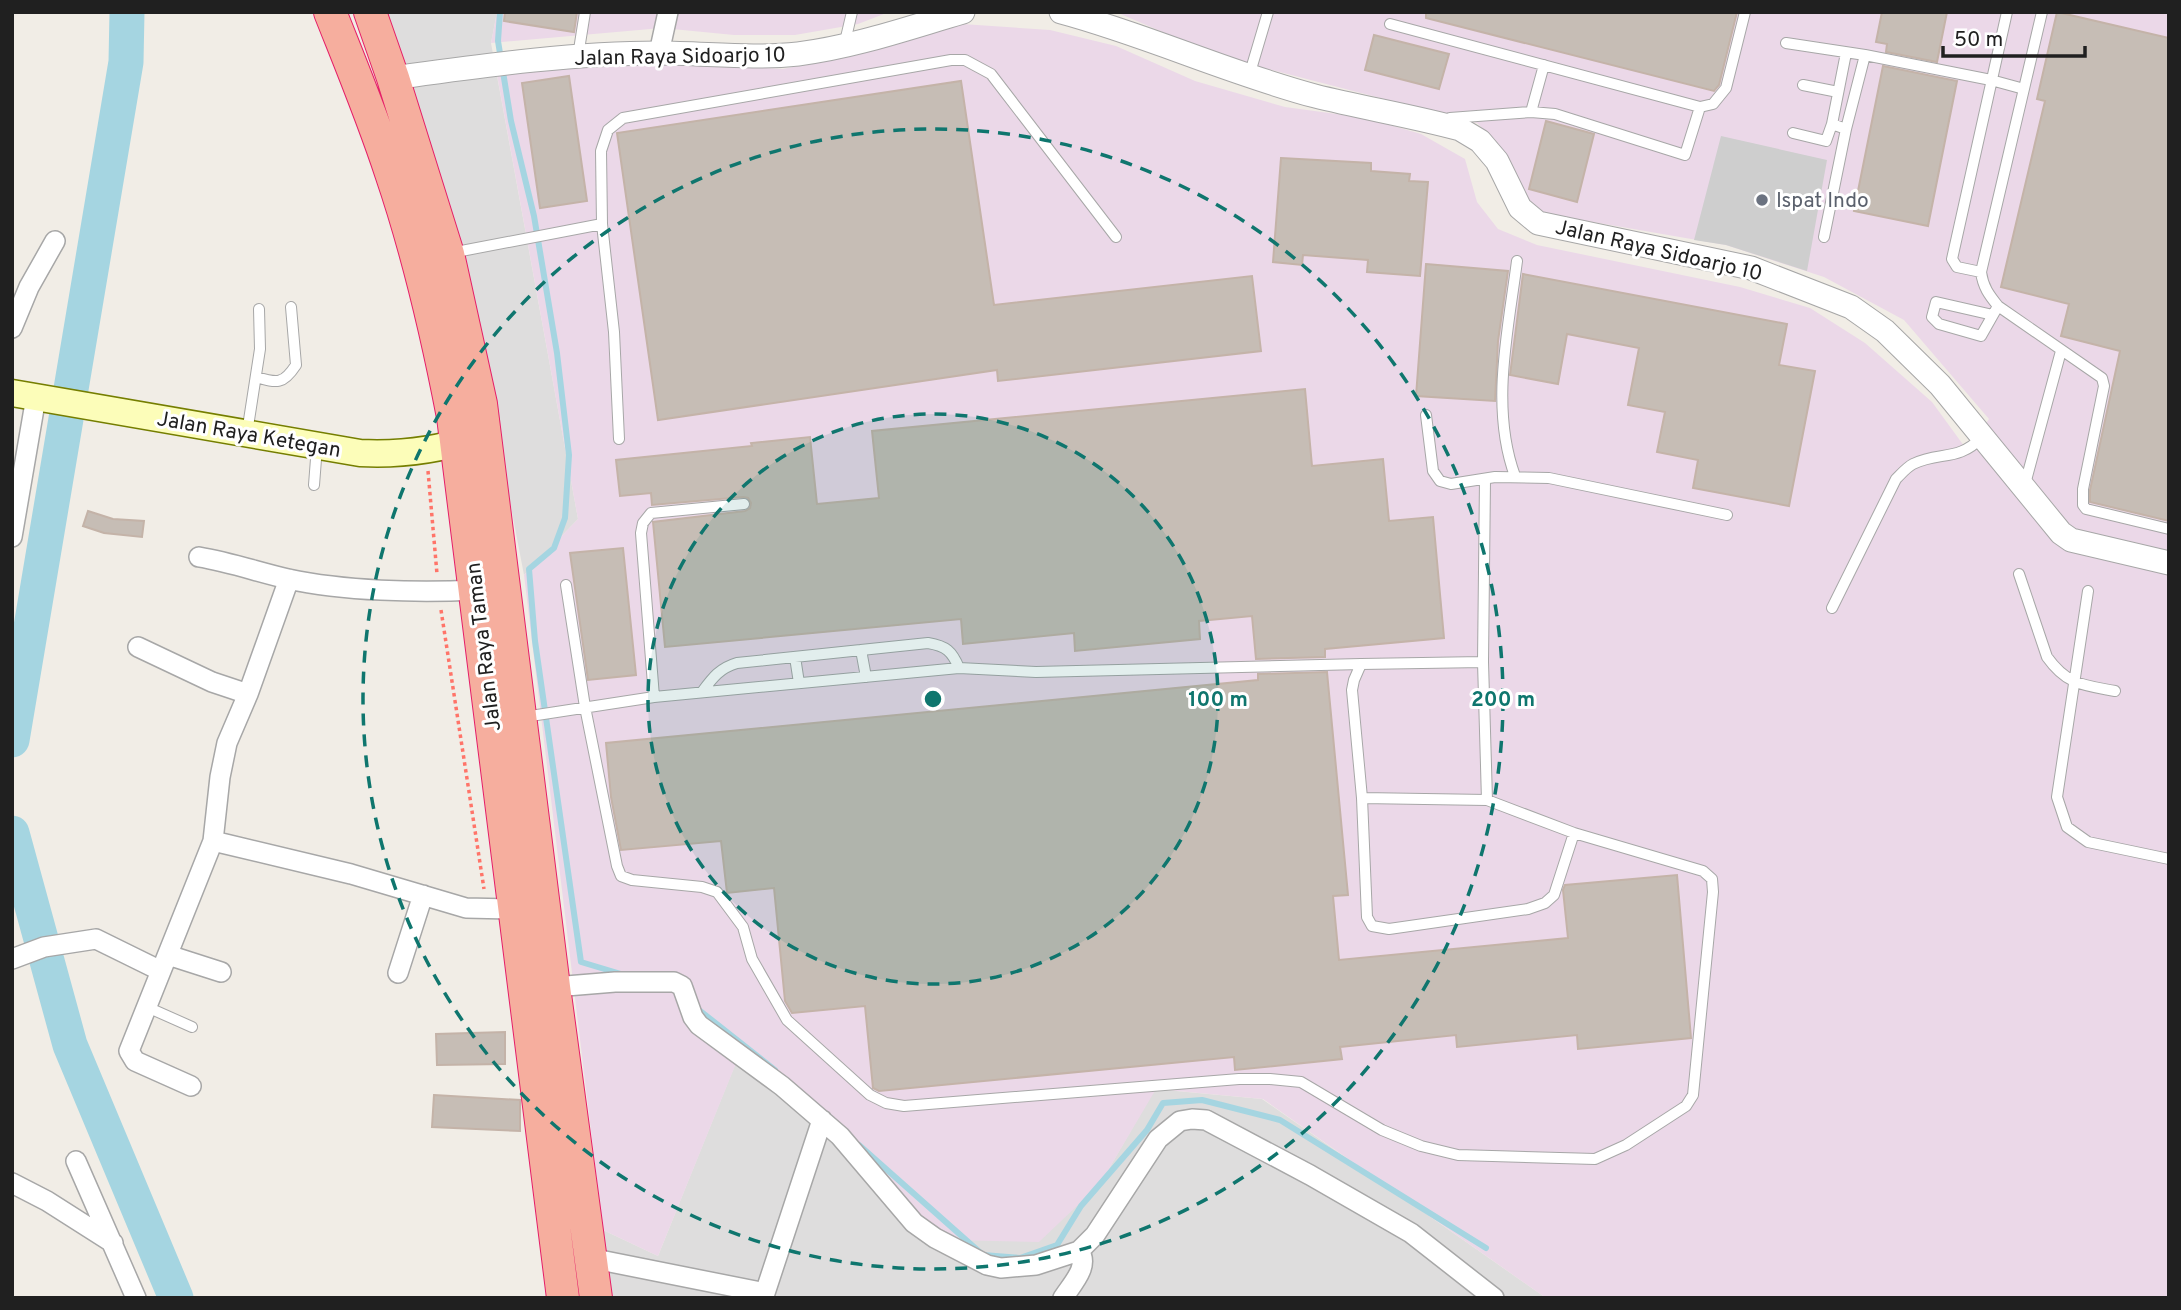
<svg xmlns="http://www.w3.org/2000/svg" width="2181" height="1310" font-family="Overpass,sans-serif">
	<style>
		.residential { fill: #dedddd }
		.industrial { fill: #ebd8e8 }
		.religious { fill: #cecece }
		.lines { fill: none; stroke-linecap: round; stroke-linejoin: round }
		.stream { stroke: #a5d5e1; stroke-width: 6 }
		.river { stroke: #a5d5e1; stroke-width: 35 }
		.building { fill: #c6bdb5; stroke: #c4b3a8; stroke-width: 2 }
		.service-casing { stroke: #a7a7a7; stroke-width: 12 }
		.minor-casing { stroke: #a7a7a7; stroke-width: 22 }
		.tertiary-casing { stroke: #a7a7a7; stroke-width: 25 }
		.secondary-casing { stroke: #757e00; stroke-width: 29 }
		.trunk-casing { stroke: #e51e68; stroke-width: 34 }
		.path { stroke: #ff7469; stroke-width: 3.5; stroke-dasharray: 3.5 3.5; stroke-linecap: butt }
		.service { stroke: #fff; stroke-width: 10 }
		.minor { stroke: #fff; stroke-width: 19 }
		.tertiary { stroke: #fff; stroke-width: 23 }
		.secondary { stroke: #fcfdb9; stroke-width: 26 }
		.trunk { stroke: #f6ae9e; stroke-width: 32 }
		.ring { fill: none; stroke: #0f766e; stroke-width: 3.5; stroke-dasharray: 12 9 }
		.worship-dot { fill: #6b7280; stroke: #fff; stroke-width: 2.5 }
		.labels { text-anchor: middle; stroke-width: 6; stroke-linejoin: round; paint-order: stroke }
		.street-label { font-size: 21px; fill: #202020; stroke: #fff }
		.worship-label { font-size: 21px; fill: #5b616d; stroke: #fff; text-anchor: start }
		.centre { fill: #0f766e; stroke: #fff; stroke-width: 3.5 }
		.ring-label { font-size: 21px; text-anchor: middle; font-weight: bold; fill: #0f766e; stroke: #fff; stroke-width: 6; stroke-linejoin: round; paint-order: stroke }
	</style>
	<rect width="100%" height="100%" fill="#f1ede6"/>
	<path class="residential" d="M388,12H497L491,43L578,519L524,575L469,287Z
		M739,1055L1100,1184L1155,1089L1262,1099L1546,1298H610L603,1230L658,1256Z"/>
	<path class="industrial" d="M497,12H889L858,24L795,35H734L662,28L491,43Z
		M1116,12H2169V1298H1546L1263,1099L1156,1089L1100,1184L1039,1242L945,1240L739,1056L658,1256L603,1230L524,575L578,519L497,75L638,60L783,69L866,52L962,24L1050,30L1116,46L1195,81L1285,107L1366,118L1421,134L1465,159L1477,202L1498,229L1537,245L1740,287L1810,308L1865,343L1932,402L1967,450L1989,419L1904,320L1824,277L1726,245L1535,212L1521,198L1496,141L1477,123L1218,56Z"/>
	<path class="religious" d="M1721,136L1827,160L1807,271L1726,245L1694,240Z"/>
	<g class="lines">
		<path class="stream" d="M500,12L498,41L511,121L534,216L557,353L569,455L565,518L554,548L529,569L535,641L581,962L621,974
			M699,1010L775,1070
			M859,1145L983,1255L1020,1258L1057,1245L1081,1206L1147,1130L1163,1103L1202,1100L1280,1120L1486,1248"/>
		<path class="river" d="M12,740L126,62L127,12
			M12,833L70,1045L176,1298"/>
	</g>
	<path class="building" d="M505,12H577L574,32L504,21Z
		M1426,12H1737L1719,85L1714,91L1426,18Z
		M1882,12H1947L1937,62L1886,52L1887,44L1876,42Z
		M2057,12L2169,38V521L2090,502V490L2120,351L2061,336L2069,304L2001,287L2045,101L2037,99Z
		M1374,35L1449,54L1439,89L1365,70Z
		M1883,66L1957,81L1928,226L1854,211Z
		M569,76L587,201L540,208L522,83Z
		M961,81L994,305L1252,276L1261,351L998,381L997,370L658,420L617,133Z
		M1546,121L1594,134L1577,202L1529,189Z
		M1281,158L1371,163V171L1410,174L1409,181L1428,182L1420,276L1367,272L1368,260L1303,255L1302,265L1273,262Z
		M1426,264L1508,271L1498,341L1495,401L1416,396Z
		M1523,274L1787,324L1779,365L1815,371L1789,506L1693,488L1698,460L1657,452L1665,412L1628,405L1639,348L1567,334L1558,384L1510,375Z
		M1305,389L1312,466L1383,459L1389,521L1433,517L1444,638L1325,649V657L1256,659L1252,616L1199,621L1200,639L1075,651L1074,633L963,644L961,619L665,647L653,522L745,511L750,508L751,503L748,498L743,497L652,505L651,493L620,496L616,460L752,446L751,443L810,437L817,504L879,498L872,431Z
		M88,511L113,519L144,521L142,537L104,533L83,526Z
		M623,548L636,675L588,680L570,553Z
		M1327,672L1348,895L1333,896L1339,960L1568,938L1563,890L1565,885L1677,875L1691,1038L1578,1049L1577,1035L1457,1047L1456,1035L1340,1047L1342,1059L1235,1070L1234,1057L879,1091L873,1088L865,1006L792,1013L785,1001L774,888L727,893L721,841L621,850L611,797L606,743L1258,680V674Z
		M505,1032V1064L437,1065L436,1034Z
		M434,1095L520,1100V1131L432,1127Z"/>
	<g class="lines">
		<g class="service-casing">
			<path id="service" d="M2042,12L1981,272C1983,287 1989,295 1998,306L2102,378L2104,386L2083,489V505L2086,509L2169,529
				M1390,24L1700,107
				M1786,43L1865,55
				M844,46L852,12
				M1846,53L1832,124L1846,129
				M578,56L585,12
				M1249,76L1268,12
				M1803,85L1838,92
				M1531,112L1544,65
				M1450,118L1531,112L1555,114L1685,155L1700,107L1713,104L1726,88L1745,12
				M1793,133L1826,141L1832,124
				M602,224L601,151L608,130L623,118L951,60H965L991,74L1116,237
				M1824,237L1846,129L1865,55L1991,80L2024,89
				M451,253L602,224L614,332L619,439
				M1981,272L1957,267L1952,259L2007,12
				M1993,315L1936,302L1932,317L1939,324L1981,336L1998,306
				M256,377C277,383 283,385 296,365L291,307
				M1426,415L1433,471L1440,481L1451,484L1495,477L1549,478L1727,515
				M247,433L260,349L259,309
				M1515,476C1490,408 1508,331 1517,261
				M1485,480L1483,662L1487,800
				M2025,484L2061,351
				M314,485L317,446
				M2019,574L2047,657C2067,685 2083,685 2115,691
				M566,585L585,707L617,866L621,876L632,880L702,887L717,892L743,927L752,959L787,1020L870,1095L886,1103L904,1106L1239,1079H1270L1301,1082L1382,1130L1421,1146L1458,1155L1595,1159L1626,1145L1686,1106L1693,1095L1713,892L1712,879L1703,871L1574,833L1487,800L1362,798
				M2088,591L2057,797L2067,827L2088,842L2169,859
				M1832,608L1896,479C1901,474 1907,467 1913,464C1940,451 1958,462 1982,437
				M861,650L866,677
				M795,657L799,683
				M1483,662L1361,664L1354,680L1352,690L1362,798L1367,917L1372,926L1389,929L1528,909L1545,903L1554,895L1574,833
				M702,692C713,677 720,668 737,663L928,643C946,646 952,651 959,668
				M654,697L641,533L643,523L651,513L744,504
				M524,717L654,697L959,668L1036,672L1361,664
				M147,1007L192,1027"/>
		</g>
		<g class="minor-casing">
			<path id="minor" d="M659,53L668,12
				M12,328L29,287L55,241
				M12,537L36,397
				M199,557C229,562 258,572 288,579C344,591 417,593 475,590
				M138,647L212,682L248,694
				M213,841L351,874L466,908L515,909
				M168,955L221,972
				M12,959L44,947L96,939L161,971
				M398,973L423,895
				M554,987L615,982H674L682,986L693,1017L699,1025L782,1086L840,1136L914,1223L935,1238L987,1265L1001,1268L1036,1265L1079,1251L1095,1235L1158,1139L1180,1121L1192,1119L1206,1120L1310,1175L1411,1233L1494,1298
				M191,1086L135,1061L129,1051L213,841L220,777L227,743L248,694L289,579
				M76,1161L136,1298
				M12,1183L47,1201L113,1243
				M590,1258L765,1293L822,1120
				M1063,1298C1072,1284 1090,1266 1079,1251"/>
		</g>
		<g class="tertiary-casing">
			<path id="tertiary" d="M1061,12C1147,35 1228,73 1315,96C1363,108 1412,116 1460,129L1480,141L1497,161L1520,208L1538,223L1751,268L1851,307L1885,331L1940,385L2061,533L2071,540L2169,563
				M393,78C481,66 570,53 659,53C705,53 752,59 798,54C854,47 908,28 963,12"/>
		</g>
		<g class="secondary-casing">
			<path id="secondary" d="M12,393L360,453C400,455 435,451 473,438"/>
		</g>
		<g class="trunk-casing">
			<path id="trunk" d="M330,12C351,65 373,118 391,173C418,252 437,334 453,417L563,1298
				M370,12L393,78L448,254L481,404L554,987L596,1298"/>
		</g>
		<path class="path" d="M428,471L437,574
			M441,610L484,889"/>
		<use href="#service" class="service"/>
		<use href="#minor" class="minor"/>
		<use href="#tertiary" class="tertiary"/>
		<use href="#secondary" class="secondary"/>
		<use href="#trunk" class="trunk"/>
	</g>
	<circle cx="933" cy="699" r="285" fill="#0f766e" fill-opacity=".12"/>
	<g class="ring">
		<circle cx="933" cy="699" r="285"/>
		<circle cx="933" cy="699" r="570"/>
	</g>
	<circle class="worship-dot" cx="1762" cy="200" r="7"/>
	<g class="labels">
		<g class="street-label">
			<text transform="translate(680 56) rotate(-1)" y="7">Jalan Raya Sidoarjo 10</text>
			<text transform="translate(1659 250) rotate(13)" y="7">Jalan Raya Sidoarjo 10</text>
			<text transform="translate(249 434) rotate(10)" y="7">Jalan Raya Ketegan</text>
			<text transform="translate(483 647) rotate(-97)" y="7">Jalan Raya Taman</text>
		</g>
		<g class="worship-label">
			<text x="1776" y="207">Ispat Indo</text>
		</g>
	</g>
	<circle cx="933" cy="699" r="10" class="centre"/>
	<g class="ring-label">
		<text x="1218" y="706">100 m</text>
		<text x="1503" y="706">200 m</text>
	</g>
	<rect width="2181" height="1310" fill="none" stroke="#202020" stroke-width="28"/>
	<path d="M1943 46v10h142v-10" fill="none" stroke="#202020" stroke-width="3.5"/>
	<text x="1954" y="46" font-size="21" fill="#202020" stroke="#ffffff" stroke-width="5" paint-order="stroke">50 m</text>
</svg>
